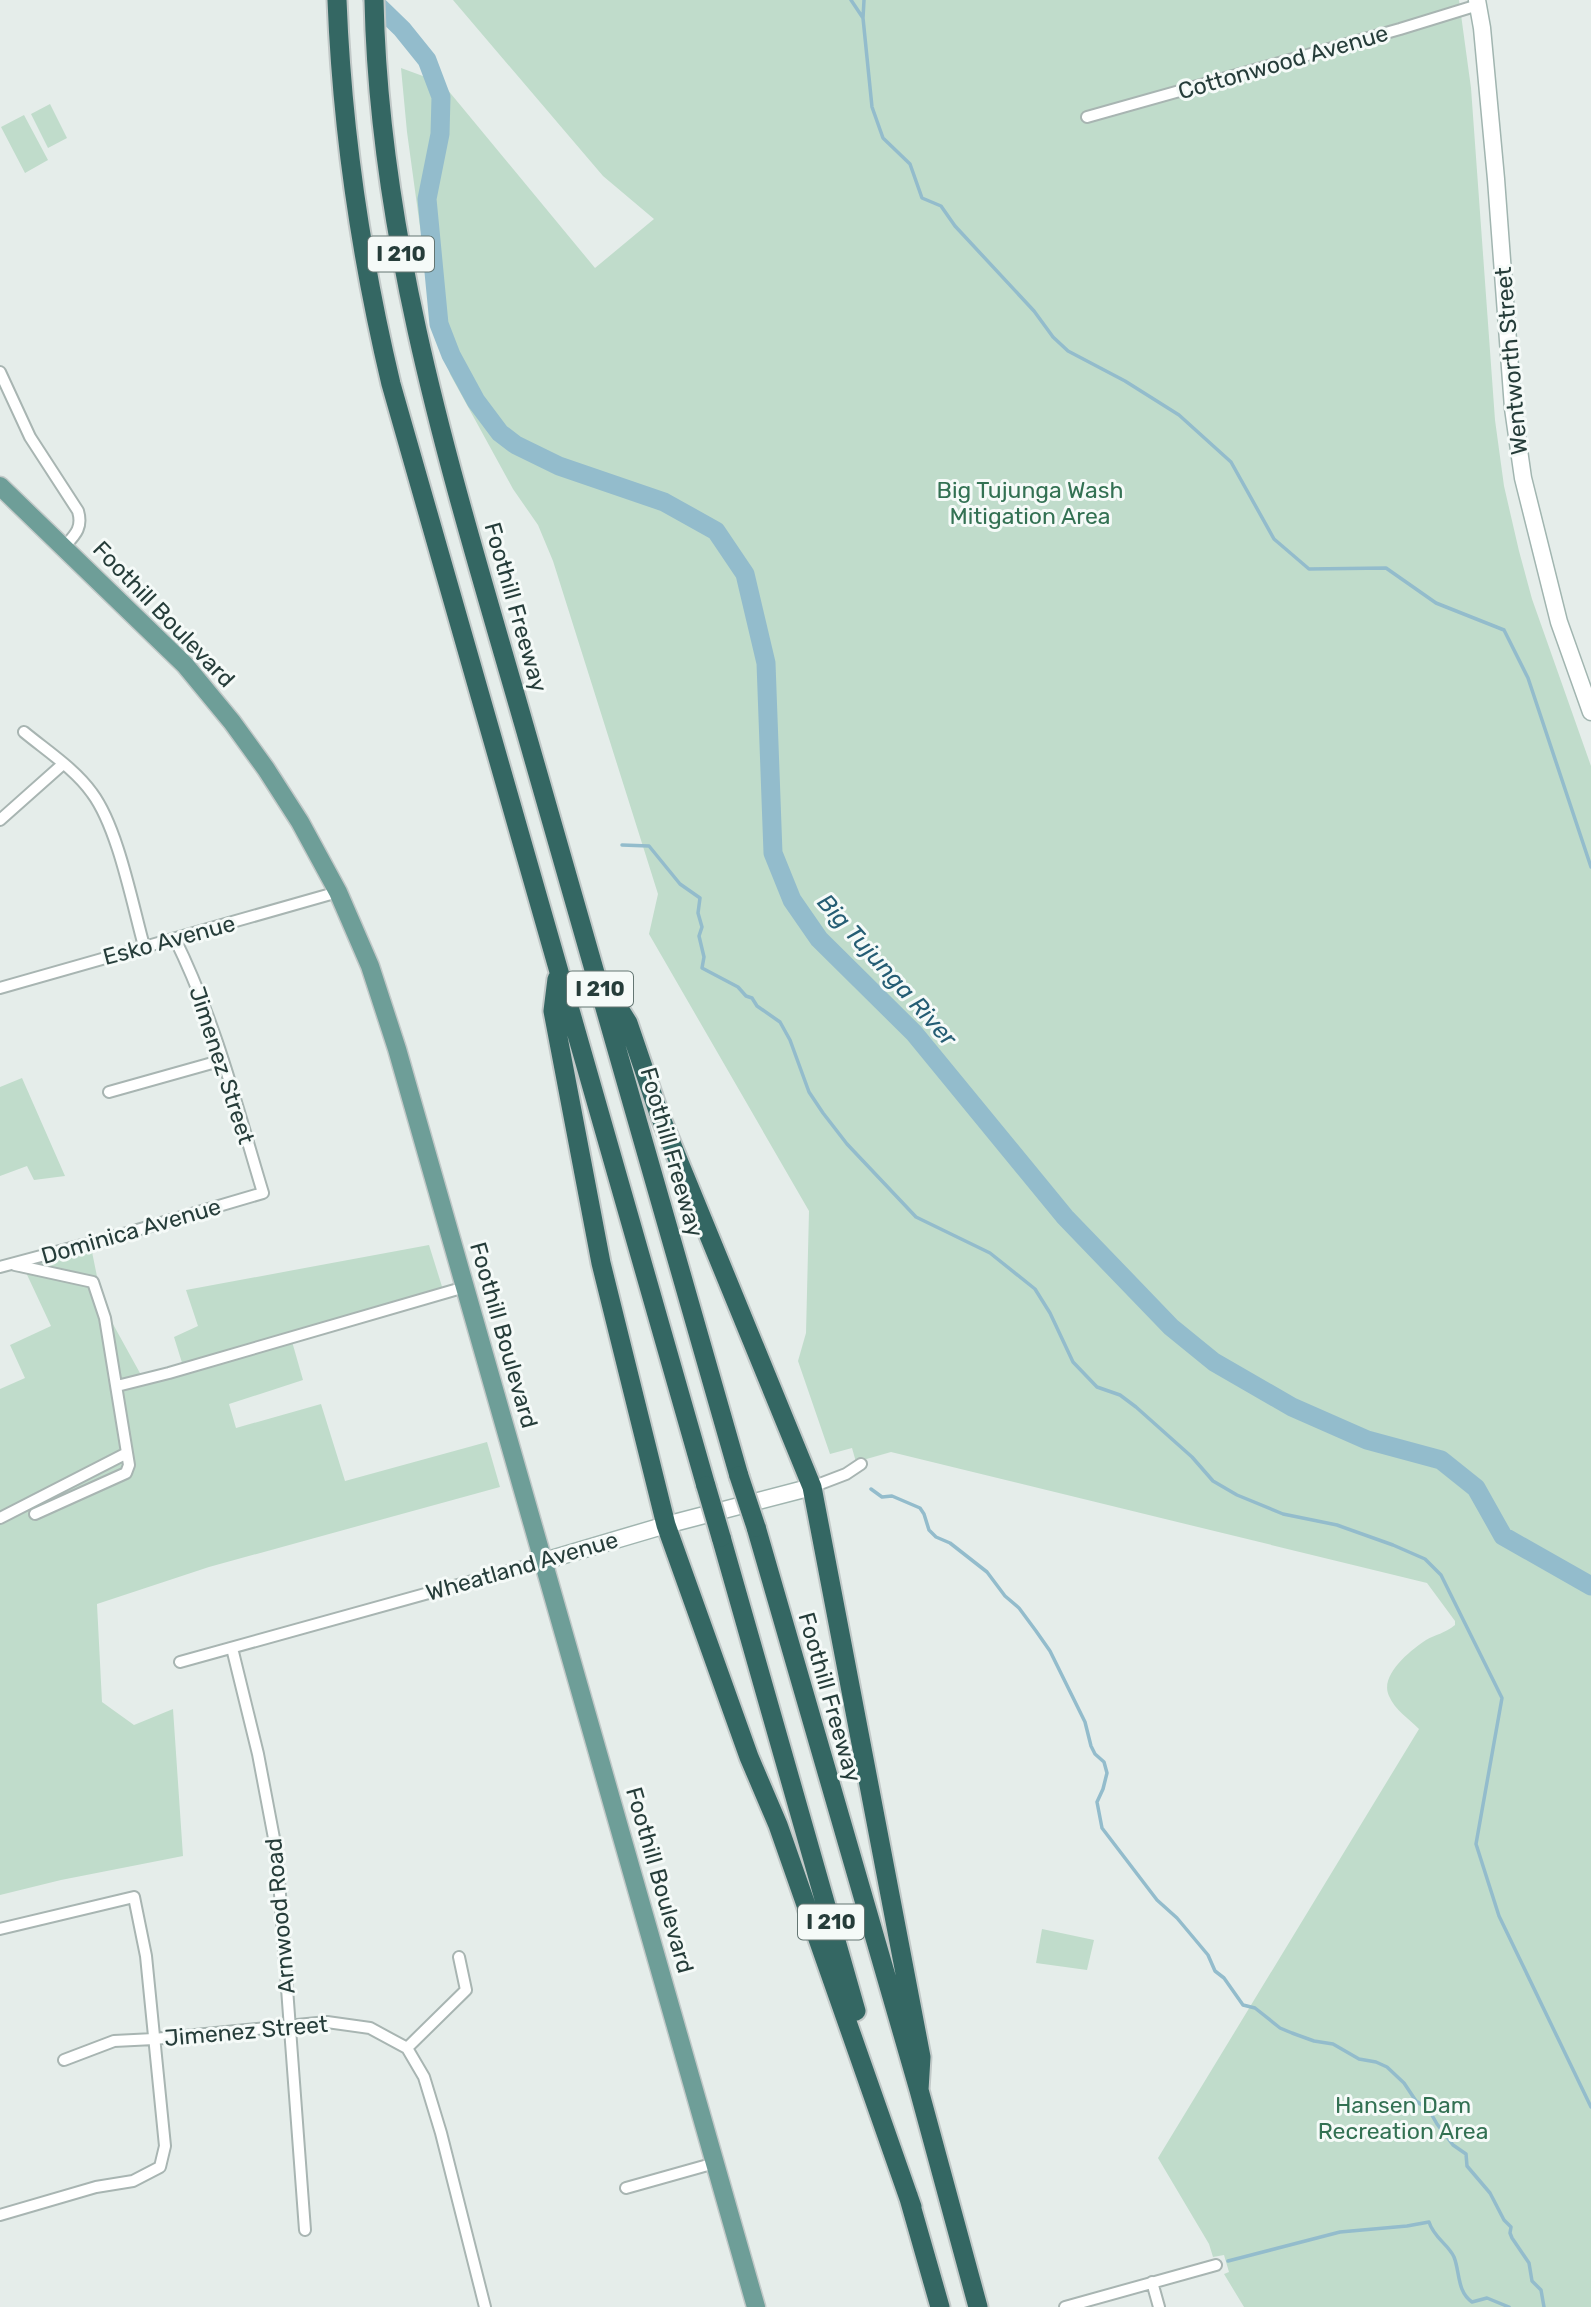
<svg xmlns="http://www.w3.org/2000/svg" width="1591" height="2307" font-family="Rubik,sans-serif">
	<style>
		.green { fill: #c0dccb }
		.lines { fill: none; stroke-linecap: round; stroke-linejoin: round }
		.stream { stroke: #93bccc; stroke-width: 3.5 }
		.river { stroke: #93bccc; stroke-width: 19 }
		.street-casing { stroke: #a8b5b2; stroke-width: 14 }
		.secondary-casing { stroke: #a1b5b0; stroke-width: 19 }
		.primary-casing { stroke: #c2c9c8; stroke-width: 21 }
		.highway-casing { stroke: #c2c9c8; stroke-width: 23 }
		.street { stroke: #fff; stroke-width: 10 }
		.secondary { stroke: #fff; stroke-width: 16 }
		.primary { stroke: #6e9e98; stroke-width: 18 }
		.highway { stroke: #346763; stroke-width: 19 }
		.highway-bridge-casing { stroke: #c2c9c8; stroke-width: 23; stroke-linecap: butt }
		.highway-bridge { stroke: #346763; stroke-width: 19 }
		.labels { text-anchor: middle; stroke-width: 6; stroke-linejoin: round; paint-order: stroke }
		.shield { fill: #f5faf8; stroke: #647673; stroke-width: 2 }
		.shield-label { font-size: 21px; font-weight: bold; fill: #263d3a }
		.street-label { font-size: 23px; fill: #263d3a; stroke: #f5faf8 }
		.park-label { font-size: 23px; fill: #337153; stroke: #f5faf8 }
		.water-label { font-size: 24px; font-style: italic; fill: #255d74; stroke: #f5faf8 }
	</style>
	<rect width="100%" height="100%" fill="#e5edea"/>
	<path class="green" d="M453,0H1459L1471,88L1495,420L1504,486L1519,551L1532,599L1591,766V2307H1244L1224,2274L1229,2272L1224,2255L1213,2257L1209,2244L1158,2158L1419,1729C1409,1719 1395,1710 1389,1696C1379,1675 1411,1650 1426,1640C1436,1634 1444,1634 1455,1625V1621L1427,1583L891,1452L856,1462L852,1448L830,1454L798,1361L806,1333L809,1211L649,934L658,894L553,561L538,525L513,489L450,374L420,227L407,132L401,68L442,83L595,268L654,219L603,176Z
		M50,104L67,138L48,148L31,114Z
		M24,115L48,160L25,173L1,127Z
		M22,1078L65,1176L34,1180L27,1166L0,1176V1087Z
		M90,1242L103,1306L146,1384L183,1366L174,1337L198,1326L186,1290L429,1245L444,1293L291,1338L303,1380L229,1404L236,1428L321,1404L345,1481L487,1442L500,1487L209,1567L97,1604L102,1702L134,1725L173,1709L183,1856L61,1880L0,1895V1389L25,1378L10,1345L51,1326L22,1264Z
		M1042,1929L1094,1940L1087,1970L1036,1963Z"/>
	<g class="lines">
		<path class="stream" d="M851,0L863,18
			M864,0L863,18L872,107L883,138L910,164L922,198L941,206L955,226L1034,311L1053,337L1068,351L1125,381L1179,415L1231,462L1274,539L1309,569L1386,568L1436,603L1504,630L1528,678L1591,867
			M622,845L649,846L680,884L700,898L698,913L702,927L699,936L704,957L702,968L738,987L746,996L752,998L757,1006L780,1022L790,1040L809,1092L823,1113L847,1144L916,1217L990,1253L1035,1289L1050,1313L1073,1362L1097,1387L1120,1395L1136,1407L1192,1457L1213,1481L1237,1495L1283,1514L1337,1525L1393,1545L1425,1559L1441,1575L1502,1698L1476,1844L1499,1916L1591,2107
			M871,1489L882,1497L892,1496L920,1508L924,1514L929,1530L936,1537L950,1543L987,1572L1005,1596L1019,1608L1036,1631L1050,1651L1085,1722L1091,1746L1095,1754L1104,1762L1107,1773L1103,1789L1097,1802L1102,1828L1157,1900L1177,1918L1208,1955L1215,1971L1224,1978L1243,2005L1255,2008L1280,2028L1292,2033L1314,2041L1333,2044L1359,2059L1376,2062L1387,2067L1404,2083L1416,2101L1429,2110L1437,2124L1453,2145L1466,2154L1467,2166L1490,2193L1504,2220L1511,2227L1510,2233L1512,2238L1529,2263L1532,2281L1541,2290L1544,2307
			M1228,2261L1340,2232L1407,2226L1429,2222C1434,2238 1448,2244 1454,2257C1460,2272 1457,2292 1472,2302L1487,2298L1509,2307"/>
		<path class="river" d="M372,0L402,29L427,60L441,97L440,134L427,199L439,324L451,355L476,401L500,433L516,445L559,466L664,502L716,531L745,574L766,663L773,853L792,900L819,939L914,1033L1065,1217L1171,1327L1214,1362L1292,1407L1367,1440L1441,1460L1476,1488L1503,1536L1591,1586"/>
		<g class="street-casing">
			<path id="street" d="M1087,117L1400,29L1478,5
				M0,372L30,437L78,511C83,528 75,535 64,547
				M24,732C47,751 75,769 92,793C118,828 132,903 144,946
				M0,820L63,764
				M0,988L338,892
				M109,1092L223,1060
				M15,1265L93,1282L105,1318L129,1465L126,1473L35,1514
				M0,1267L127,1233L263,1193C237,1107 215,1020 175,939
				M117,1386L169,1373L465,1287
				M812,1487L846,1474L861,1464
				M0,1518L127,1453
				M232,1648L258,1754L277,1854L305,2230
				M180,1662L544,1561
				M0,1929L134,1897L146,1956L165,2146L160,2167L133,2181L96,2187L0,2215
				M407,2048L466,1990L459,1957
				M64,2060L114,2041L154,2039L327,2022L370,2028L407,2048L424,2077L441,2133L485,2307
				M626,2188L715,2163
				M1152,2282L1159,2307
				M1065,2307L1216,2265"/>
		</g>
		<g class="secondary-casing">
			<path id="secondary" d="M1477,0L1482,28L1496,179L1513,408L1523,478L1559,622L1591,712
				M544,1561L666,1525L812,1487"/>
		</g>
		<g class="primary-casing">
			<path id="primary" d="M0,486L185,665L232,722L266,769L300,822L338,892L370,966L397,1049L756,2307"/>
		</g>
		<g class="highway-casing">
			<path id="highway" d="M337,0C342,130 361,258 391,384L706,1486
				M374,0C379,249 456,488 524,725C596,975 668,1225 739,1476
				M557,979L553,1011L601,1263L666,1525L749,1757L778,1825L912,2207
				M608,991L628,1023L658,1111L812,1487L921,2057L919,2090
				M756,1527L919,2090L978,2307
				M721,1537L856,2011
				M908,2195L940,2307"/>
		</g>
		<use href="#street" class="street"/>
		<use href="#secondary" class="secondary"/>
		<use href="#primary" class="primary"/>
		<use href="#highway" class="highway"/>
		<g class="highway-bridge-casing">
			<path id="highway-bridge" d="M739,1476L756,1527
				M706,1486L721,1537"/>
		</g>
		<use href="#highway-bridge" class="highway-bridge"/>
	</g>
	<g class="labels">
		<g class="shield">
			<rect x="368" y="236.5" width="66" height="35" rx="5"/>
			<rect x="567" y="971.5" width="66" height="35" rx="5"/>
			<rect x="798" y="1904.5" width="66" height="35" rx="5"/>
		</g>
		<g class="shield-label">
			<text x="401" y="261">I 210</text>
			<text x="600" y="996">I 210</text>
			<text x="831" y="1929">I 210</text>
		</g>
		<g class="street-label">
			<text transform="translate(1283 62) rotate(-16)" y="8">Cottonwood Avenue</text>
			<text transform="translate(1511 361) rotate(-95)" y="8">Wentworth Street</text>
			<text transform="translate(516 607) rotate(74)" y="8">Foothill Freeway</text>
			<text transform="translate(164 614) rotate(46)" y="8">Foothill Boulevard</text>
			<text transform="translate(169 940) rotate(-15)" y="8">Esko Avenue</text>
			<text transform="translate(222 1065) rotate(72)" y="8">Jimenez Street</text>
			<text transform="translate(672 1152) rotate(74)" y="8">Foothill Freeway</text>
			<text transform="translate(131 1231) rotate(-16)" y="8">Dominica Avenue</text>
			<text transform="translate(504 1335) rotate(74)" y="8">Foothill Boulevard</text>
			<text transform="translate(522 1566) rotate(-16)" y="8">Wheatland Avenue</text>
			<text transform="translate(830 1697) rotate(74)" y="8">Foothill Freeway</text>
			<text transform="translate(660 1880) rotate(74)" y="8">Foothill Boulevard</text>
			<text transform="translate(280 1916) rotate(-95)" y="8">Arnwood Road</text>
			<text transform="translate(246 2031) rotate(-5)" y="8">Jimenez Street</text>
		</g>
		<g class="park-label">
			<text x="1030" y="498">Big Tujunga Wash<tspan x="1030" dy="26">Mitigation Area</tspan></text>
			<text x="1403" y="2113">Hansen Dam<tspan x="1403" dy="26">Recreation Area</tspan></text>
		</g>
		<g class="water-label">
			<text transform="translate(887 970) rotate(48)" y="8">Big Tujunga River</text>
		</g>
	</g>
</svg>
